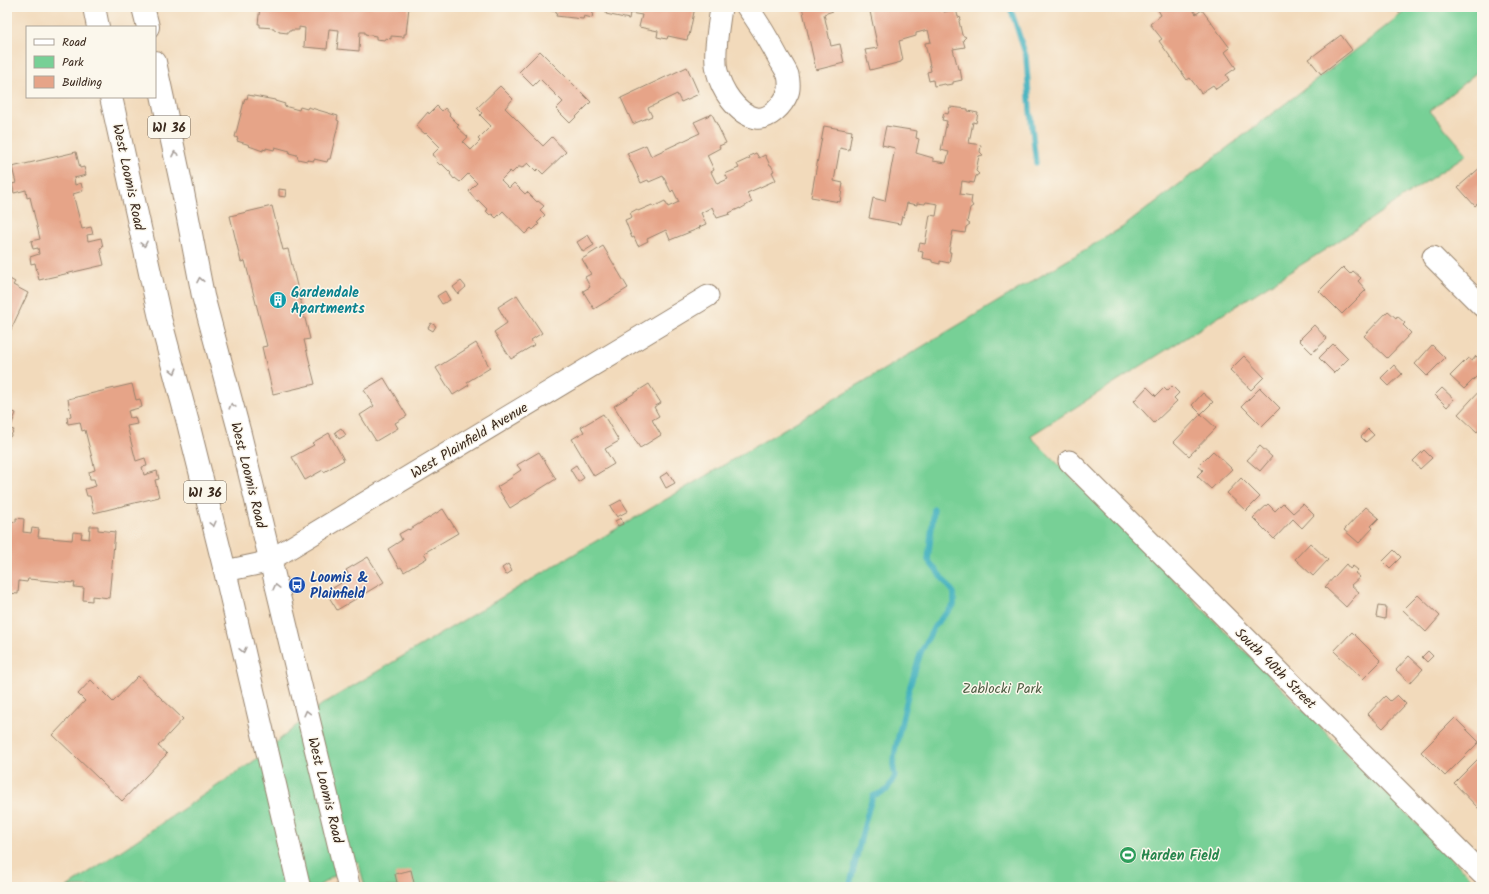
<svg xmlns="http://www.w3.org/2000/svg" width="1489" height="894" font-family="Kalam,sans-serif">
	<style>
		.green { fill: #77d096; stroke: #597d5a }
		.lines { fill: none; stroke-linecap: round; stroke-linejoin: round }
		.stream { stroke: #41b0be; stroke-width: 5.5 }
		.building { fill: #e6a488 }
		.street-casing { stroke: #96826c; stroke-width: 23 }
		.primary-casing { stroke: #96826c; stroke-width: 24 }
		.street { stroke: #fff; stroke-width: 21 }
		.primary { stroke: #fff; stroke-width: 22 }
		.oneway { stroke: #a79f9a }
		.labels { text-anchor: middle; stroke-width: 3; stroke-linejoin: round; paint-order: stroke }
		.shield { fill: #fbf7ec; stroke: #75685c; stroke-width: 1 }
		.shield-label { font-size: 13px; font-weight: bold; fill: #3b2a1e }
		.street-label { font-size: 14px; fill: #3b2a1e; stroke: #fbf7ec }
		.culture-label { font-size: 14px; font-weight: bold; fill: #0d838f; stroke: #fbf7ec; text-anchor: start }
		.transit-label { font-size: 14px; font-weight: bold; fill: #164399; stroke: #fbf7ec; text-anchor: start }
		.park-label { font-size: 14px; fill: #4d5c42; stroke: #fbf7ec }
		.leisure-label { font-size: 14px; font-weight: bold; fill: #27864d; stroke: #fbf7ec; text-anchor: start }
	</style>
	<rect width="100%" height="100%" fill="#fbf7ec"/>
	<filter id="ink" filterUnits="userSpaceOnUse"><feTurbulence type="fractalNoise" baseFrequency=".025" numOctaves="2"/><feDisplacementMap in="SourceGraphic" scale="8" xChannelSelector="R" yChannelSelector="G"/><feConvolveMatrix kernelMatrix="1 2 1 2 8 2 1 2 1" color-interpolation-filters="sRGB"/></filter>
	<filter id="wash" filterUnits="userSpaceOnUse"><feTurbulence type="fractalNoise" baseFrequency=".012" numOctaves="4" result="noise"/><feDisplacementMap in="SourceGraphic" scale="16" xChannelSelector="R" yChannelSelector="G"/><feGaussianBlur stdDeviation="0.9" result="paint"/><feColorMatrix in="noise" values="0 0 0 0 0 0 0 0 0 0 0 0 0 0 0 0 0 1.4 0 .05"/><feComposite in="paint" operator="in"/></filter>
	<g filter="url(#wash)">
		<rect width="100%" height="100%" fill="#f2dabb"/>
		<path class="green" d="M1410,7H1482V68L1430,111L1467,154L1334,244L1030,436L1480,887H365L358,861L317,887H67L254,761L321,705L1123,227L1365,43Z"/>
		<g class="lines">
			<path class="stream" d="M1010,7L1026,56L1030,110L1036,163
				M849,887C858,857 862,826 873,796L887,790L895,776L893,764L896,746L910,686L921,652L935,625L954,605V593L928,560L934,509"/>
		</g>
		<g id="blocks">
			<path class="building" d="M260,7H409L406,34H404V37L391,36V39L385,38V40L376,39V36L365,34V32H360L359,51L337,49L339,30L329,29L327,49L304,47L305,28L299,27V30H291V31H288V33L279,32V31L274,30V28L260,27V24H258Z
				M544,7H594L592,18L584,16L583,19L556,16L557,12L544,9Z
				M608,7H695L689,36H688L687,40L668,36L667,39L657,37L658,31L639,27L642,15L630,13L629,19L606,14Z
				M802,7H832L833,11L824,14L831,46L840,44L844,63L816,70Z
				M869,7H943L944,12L956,9L958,17L961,18L959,21L962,35L966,37L963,40L965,47L953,49L958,69H960L962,80L953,82V84L946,85L945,84L934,86L933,80L929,81L927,72L931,71L925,43L931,42L928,30L916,33V36L899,41L903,60L901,61V62L870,70L865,50L878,48Z
				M1162,7H1191L1196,14L1202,10L1230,48L1225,52L1236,68L1226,75L1229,80L1216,89L1213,85L1201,93L1190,78L1187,80L1159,41L1162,39L1150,24L1161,15L1158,10Z
				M1394,7H1407L1399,13Z
				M1341,35L1352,50L1321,74L1309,59Z
				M540,51L591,102L570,123L556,109L563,102L540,79L533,86L519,72Z
				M687,67L699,94L681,102L677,94L648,108L652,116L633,124L621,98Z
				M500,86L513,99L505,108L543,146L552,137L566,152L543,174L538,169L536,171L528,163L522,168L520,167H518L512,173L510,171L501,180L509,188L514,183L525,194L527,192L537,202L538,201L544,206L540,210L545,215L537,223L539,224L533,230L531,228L525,234L503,211L496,218L492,214L490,215L486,211L488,210L478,200L477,202L469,191L477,183L468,174L460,182L455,178L454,179L450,174L451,173L442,164L440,165L436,161L437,159L432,155L440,147L426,133L425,134L416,126L428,112L429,114L437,106L442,111L445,108L450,114L449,115L459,125L457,127L468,137L463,142L471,150L480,141L478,139L491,126L480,115L482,113L477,108Z
				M248,95L275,100V101L285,104L284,106L299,110L300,107L307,109L308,107L338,116L337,120L339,121L330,159H328L327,162L314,159V161L308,160L307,161L298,159L297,155L289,153L290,151L275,147L274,150L266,148V150L263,149V151L249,146L250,145L237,141L238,138L235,137L245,98L247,99Z
				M950,107L968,109V111L978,113L976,123L973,122L969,143L981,145L980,152L983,155L979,156L976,171L979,174L976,176L974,183L962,181L960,194L972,196L971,203L973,206L970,208L967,222L970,224L966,227L965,233L953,231L949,252H951L949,263L940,261V264L932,262V260L922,258L923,252L918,251L920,243L925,244L930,215L936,216L938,204L926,202L925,204L917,203V205L907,203L904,217L902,216L900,224L869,218L873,198L885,201L895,148L882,145L886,126L917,131L916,138L919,139L916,153L933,158V161L946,163L949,152L941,150L947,121L942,120L944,113L948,114Z
				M712,114L726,143L719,146L720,148L707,155L714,170L711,172L717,184L728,179L725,174L739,168L737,164L750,158L749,156L756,153L759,158L765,155L770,165H771L774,171L772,172L776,180L747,193L752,202L740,209V208L729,213L730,214L717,218L712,207L701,213L706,224L699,227L700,228L670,240L666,230L647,239L648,241L638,246L634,237L632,238L625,220L632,217L630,213L637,209L638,211L652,205L653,207L665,201L668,207L679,202L673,190L671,192L663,176L649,182L648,180L641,183L627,153L646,145L651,156L700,133L694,122Z
				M824,126L852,131L849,150L840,148L834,181L843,183L840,202L811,197Z
				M76,152L80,168L84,167L86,175L74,178L75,185L81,183L83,191L73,194L82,229L91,227L93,234L87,235L88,241L101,238L103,247L100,248L104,265L39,280L35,263L31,264L30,257L39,254L38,248L33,249L31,241L40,239L30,197L27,198L26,190L14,193L12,184L16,183L12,167Z
				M1482,166V200L1475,206L1458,187Z
				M279,189L286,190L285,197L279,196Z
				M272,206L283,250L288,249L310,339L304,340L315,384L273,394L262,347L267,346L245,261L241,262L230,216Z
				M588,235L594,245L583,252L577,242Z
				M603,246L628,288L594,309L583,291L590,287L585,277L591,274L582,259Z
				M1343,267L1350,274L1353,271L1361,278L1358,281L1366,290L1342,314L1319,291Z
				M8,278L15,282L13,285L28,293L7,338Z
				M461,281L466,287L458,294L453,287Z
				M445,291L450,300L442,304L437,296Z
				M517,295L542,333L531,340L534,345L511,359L494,332L507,323L498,307Z
				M1388,311L1396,318L1397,316L1405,323L1403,325L1411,333L1387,358L1364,336Z
				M431,323L436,326L433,331L428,328Z
				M1314,325L1327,339L1312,353L1299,340Z
				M476,343L490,368L467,382L469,385L453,395L436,368Z
				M1333,344L1348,359L1334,373L1319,358Z
				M1432,345L1445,358L1427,376L1415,364Z
				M1244,356L1264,377L1251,390L1230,370Z
				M1476,356L1482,362V371L1464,389L1450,376L1468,358L1472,361Z
				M1394,365L1402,374L1389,386L1381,378Z
				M384,378L407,416L395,423L398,428L376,441L360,415L374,406L364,390Z
				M132,384L136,400L140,399L142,407L128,411L130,418L135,417L137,424L127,426L136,461L145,458L147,466L142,467L144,475L157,471L159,479L155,480L159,497L94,513L90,496H87L85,489L96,486L94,479H90L89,472L95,470L85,430L82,431L80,422L68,424L67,417L71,416L68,399Z
				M649,384L661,403L654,407L659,416L652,420L661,435L640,448L614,406Z
				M1172,386L1179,393L1174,398L1177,401L1154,423L1134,401L1147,387L1156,396L1164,388L1167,391Z
				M1260,388L1280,408L1262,426L1242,406Z
				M1442,388L1454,399L1447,407L1435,395Z
				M1482,388V426L1477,432L1458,414Z
				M1203,393L1213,402L1201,414L1192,405Z
				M7,410L16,413L10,429L14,430L10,437L7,436Z
				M603,414L619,441L605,449L614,464L594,476L572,439L584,432L581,427Z
				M1201,414L1216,428L1189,456L1174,442Z
				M341,428L346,435L339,439L335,432Z
				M1368,429L1374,435L1366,442L1361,437Z
				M329,433L344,460L324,472L323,470L305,480L292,457L314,445L312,443Z
				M1260,446L1272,457L1260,471L1247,460Z
				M1424,450L1432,458L1420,469L1413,461Z
				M1213,451L1232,469L1211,489L1197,476L1203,470L1198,466Z
				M539,452L556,479L510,508L497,487L513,477L512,476L521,470L517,465Z
				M576,465L584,478L578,482L570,469Z
				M668,472L675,483L666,488L660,477Z
				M1241,478L1260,497L1246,511L1227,493Z
				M621,500L628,511L617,517L610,506Z
				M1283,503L1293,513L1303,504L1314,515L1302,528L1293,519L1274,539L1253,518L1268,504L1275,511Z
				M1366,507L1379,518L1371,526L1373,528L1359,543L1344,530Z
				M443,509L458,533L424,553L427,558L404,572L401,567L399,568L388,549L402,540L399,534L408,529L409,530Z
				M16,518L24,519L23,532L31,533L32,528L39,529L38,537L72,540L73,532L82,533L81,538L89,539L90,526H98V530L115,532L109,598L92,596V601L83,600L84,588L74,587L75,583L28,579L27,582L19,581L18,594L9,593V589H7V521L16,522Z
				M621,518L623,524L618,526L615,521Z
				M1310,543L1328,560L1313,576L1295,559Z
				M1394,550L1401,557L1390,568L1383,561Z
				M368,557L384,582L337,610L326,592L350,578L346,570Z
				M508,564L512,571L506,575L502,568Z
				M1346,564L1350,569L1353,566L1358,570L1355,573L1360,577L1351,585L1359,592L1346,607L1325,587Z
				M1418,595L1440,616L1426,632L1403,610Z
				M1378,606L1386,607L1385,619L1376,617Z
				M1352,632L1381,661L1363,679L1334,651Z
				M1428,651L1433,656L1427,662L1422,657Z
				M1409,656L1423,669L1410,683L1396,670Z
				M138,676L183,719L158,746L167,754L122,801L53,735L85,701L78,694L91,680L113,702Z
				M1397,695L1406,704L1383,728L1368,714L1385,696L1390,701Z
				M1455,718L1479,742L1445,776L1421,752Z
				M1482,755V807L1479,809L1454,783Z
				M411,870L415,887H398L395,874Z"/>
		</g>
	</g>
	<g filter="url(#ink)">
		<use href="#blocks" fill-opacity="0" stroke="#96826c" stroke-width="1"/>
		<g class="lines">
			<g class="street-casing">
				<path id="street" d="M721,7C719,25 713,53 717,71C721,89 736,114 756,118C770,120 783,105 788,93C790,89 789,79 788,75C786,70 782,64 779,59C769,40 760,24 747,7
					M1433,257L1482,306
					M1069,461L1482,874
					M225,571L258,564L270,560L708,296"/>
			</g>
			<g class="primary-casing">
				<path id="primary" d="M94,7L98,27
					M143,7L148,27
					M155,62L183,192L203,296L240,434L349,887
					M111,97L160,318L188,423L225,571L299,887"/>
			</g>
			<use href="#street" class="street"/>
			<use href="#primary" class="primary"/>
		</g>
		<defs><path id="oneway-chevron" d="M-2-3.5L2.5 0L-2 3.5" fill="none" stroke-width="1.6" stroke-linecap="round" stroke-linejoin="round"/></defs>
		<g class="oneway">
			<use href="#oneway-chevron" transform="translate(175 154) rotate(-102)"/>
			<use href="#oneway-chevron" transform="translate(144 244) rotate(78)"/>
			<use href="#oneway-chevron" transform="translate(200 280) rotate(-101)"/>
			<use href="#oneway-chevron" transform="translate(174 371) rotate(75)"/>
			<use href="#oneway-chevron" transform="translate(232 406) rotate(-105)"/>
			<use href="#oneway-chevron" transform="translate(213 524) rotate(76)"/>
			<use href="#oneway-chevron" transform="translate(276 587) rotate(-104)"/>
			<use href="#oneway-chevron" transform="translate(243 650) rotate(77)"/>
			<use href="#oneway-chevron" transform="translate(307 713) rotate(-104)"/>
		</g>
	</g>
	<defs>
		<g id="building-disc" transform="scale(0.9)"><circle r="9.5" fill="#0f9aa8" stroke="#fbf7ec"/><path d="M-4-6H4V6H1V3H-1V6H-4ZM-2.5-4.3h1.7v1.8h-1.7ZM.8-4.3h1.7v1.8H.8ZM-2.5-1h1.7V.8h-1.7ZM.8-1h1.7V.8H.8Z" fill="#fff"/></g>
		<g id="bus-disc" transform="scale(0.9)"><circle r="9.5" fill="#1a4fb4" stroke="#fbf7ec"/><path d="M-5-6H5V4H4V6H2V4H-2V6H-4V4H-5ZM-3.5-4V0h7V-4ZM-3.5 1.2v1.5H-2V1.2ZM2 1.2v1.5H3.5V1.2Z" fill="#fff"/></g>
		<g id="stadium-disc" transform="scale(0.9)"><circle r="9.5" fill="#2e9e5b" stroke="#fbf7ec"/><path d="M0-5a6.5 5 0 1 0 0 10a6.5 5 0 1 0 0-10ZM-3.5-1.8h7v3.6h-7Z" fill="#fff"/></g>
	</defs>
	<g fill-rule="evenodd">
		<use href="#building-disc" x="278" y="300"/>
		<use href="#bus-disc" x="297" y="585"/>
		<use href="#stadium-disc" x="1128" y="855"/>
	</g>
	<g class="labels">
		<g class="shield">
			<rect x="148" y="116" width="42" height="22" rx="3"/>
			<rect x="184" y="481" width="42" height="22" rx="3"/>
		</g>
		<g class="shield-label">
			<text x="169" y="132">WI 36</text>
			<text x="205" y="497">WI 36</text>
		</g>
		<g class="street-label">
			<text transform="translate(129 177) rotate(78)" y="5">West Loomis Road</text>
			<text transform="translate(469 440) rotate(-31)" y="5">West Plainfield Avenue</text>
			<text transform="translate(249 475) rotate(76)" y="5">West Loomis Road</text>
			<text transform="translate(1276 668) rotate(45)" y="5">South 40th Street</text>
			<text transform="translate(326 790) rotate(76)" y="5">West Loomis Road</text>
		</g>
		<g class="culture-label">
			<text x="291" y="297">Gardendale<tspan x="291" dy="16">Apartments</tspan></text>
		</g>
		<g class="transit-label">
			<text x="310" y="582">Loomis &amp;<tspan x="310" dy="16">Plainfield</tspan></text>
		</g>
		<g class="park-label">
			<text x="1002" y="693">Zablocki Park</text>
		</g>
		<g class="leisure-label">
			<text x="1141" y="860">Harden Field</text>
		</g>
	</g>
	<rect width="1489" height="894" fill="none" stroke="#fbf7ec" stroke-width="24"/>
	<rect x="26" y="26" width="130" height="72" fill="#fbf7ec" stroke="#aea59a"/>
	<rect x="34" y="39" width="20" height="6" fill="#ffffff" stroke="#aea59a"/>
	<text x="62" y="46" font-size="12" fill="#3b2a1e">Road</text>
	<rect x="34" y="56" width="20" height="12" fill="#77d096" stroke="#aea59a"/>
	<text x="62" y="66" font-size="12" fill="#3b2a1e">Park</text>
	<rect x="34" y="76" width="20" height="12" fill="#e6a488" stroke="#aea59a"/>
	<text x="62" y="86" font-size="12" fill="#3b2a1e">Building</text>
</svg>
